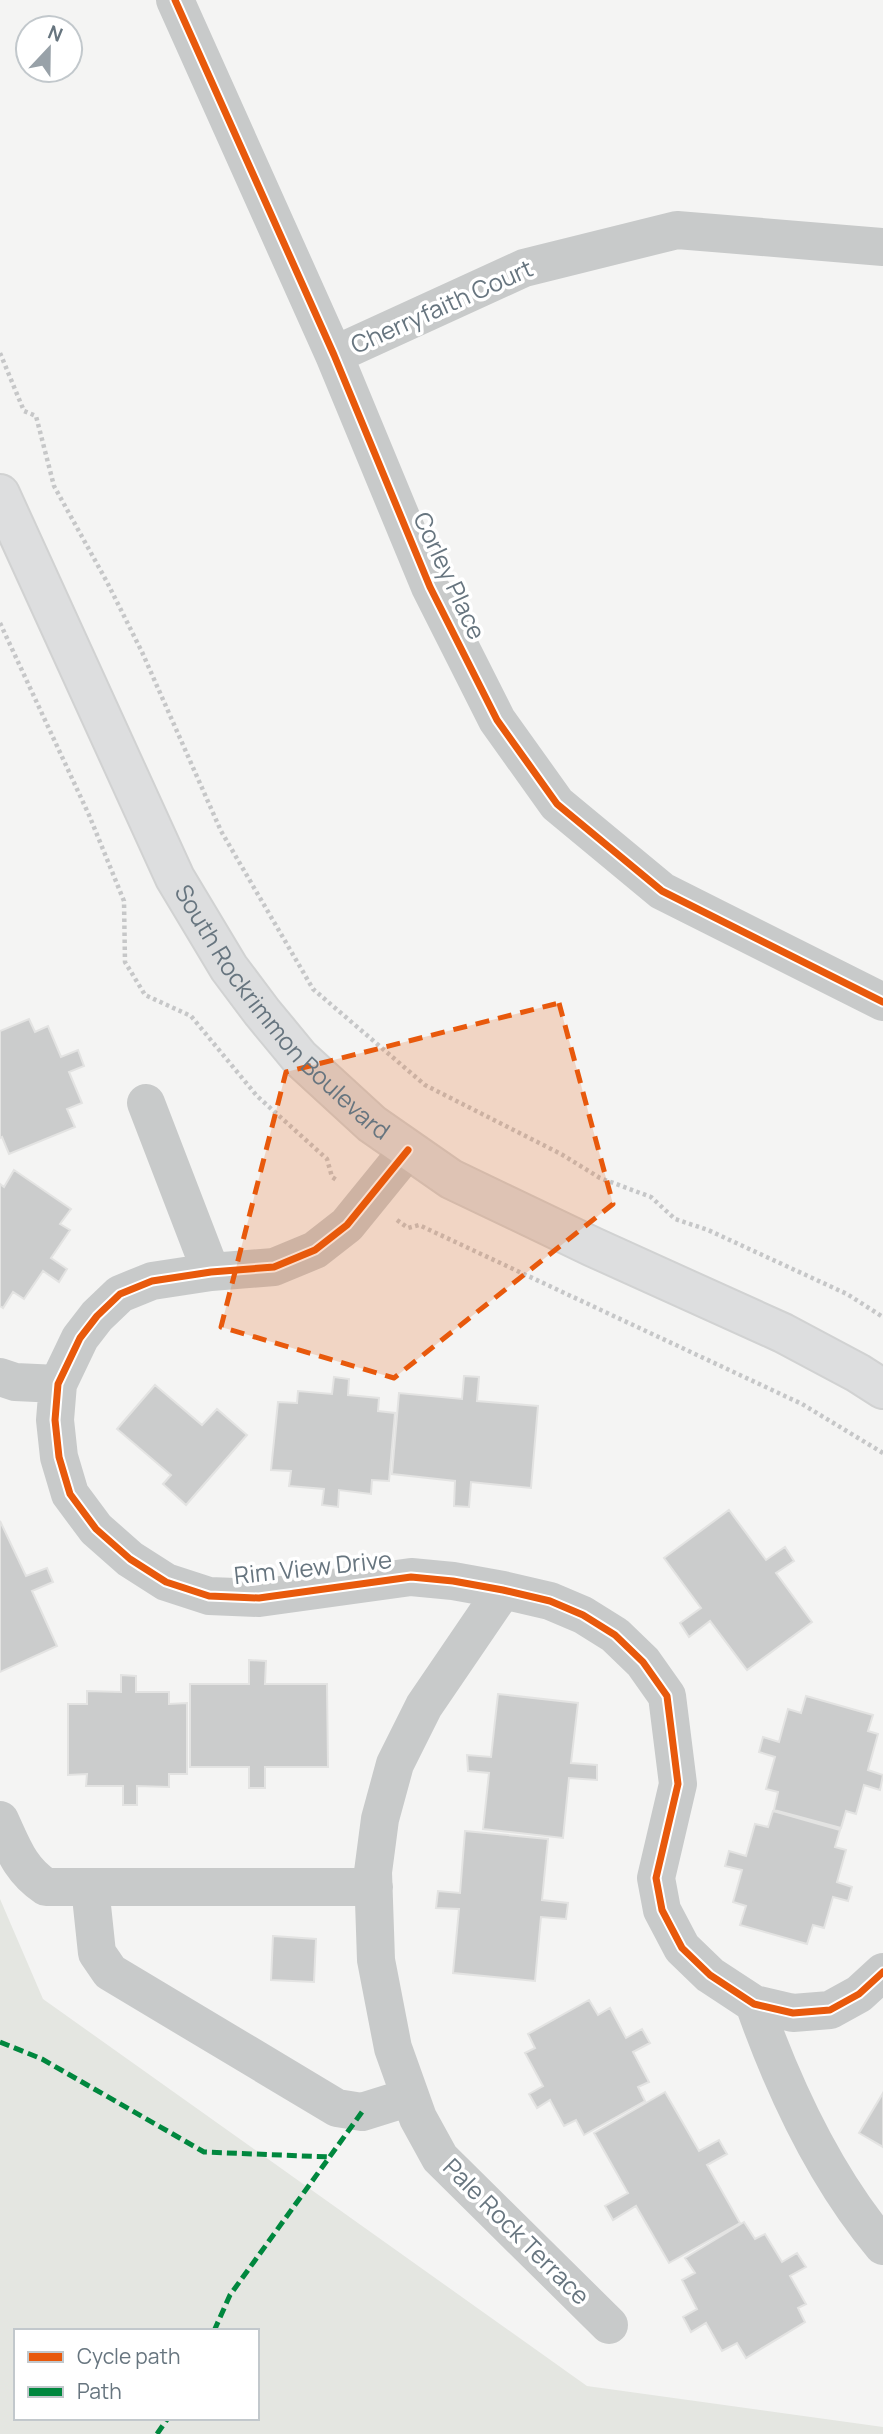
<svg xmlns="http://www.w3.org/2000/svg" width="883" height="2434" font-family="Manrope,sans-serif">
	<style>
		.green { fill: #e4e6e1; fill-rule: evenodd }
		.building { fill: #cbcccc; stroke: #e3e3e2; stroke-width: 2 }
		.lines { fill: none; stroke-linecap: round; stroke-linejoin: round }
		.major-casing { stroke: #d1d2d2; stroke-width: 42 }
		.path { stroke: #c6c7c8; stroke-width: 4.5; stroke-dasharray: 3.5 3.5; stroke-linecap: butt }
		.minor { stroke: #c8caca; stroke-width: 38 }
		.major { stroke: #dddedf; stroke-width: 38 }
		.quiet { stroke: #00873e; stroke-width: 5; stroke-dasharray: 10 5; stroke-linecap: butt }
		.cycleway-casing { stroke: #fff; stroke-width: 11 }
		.cycleway { stroke: #e8590c; stroke-width: 7 }
		.marked { fill: #e8590c; fill-opacity: 0.2; stroke: #e8590c; stroke-width: 5; stroke-dasharray: 14 9; stroke-linejoin: round }
		.labels { text-anchor: middle; stroke-width: 7; stroke-linejoin: round; paint-order: stroke }
		.street-label { font-size: 24px; fill: #67757f; stroke: #fff }
	</style>
	<rect width="100%" height="100%" fill="#f4f4f3"/>
	<path class="green" d="M0,1899L43,1999L587,2386L883,2427V2434H0ZM16,2331H257V2418H16Z"/>
	<path class="building" d="M29,1019L35,1032L48,1026L61,1057L78,1050L84,1066L69,1072L82,1103L67,1109L75,1127L9,1154L2,1137L0,1138V1031Z
		M14,1170L71,1209L60,1224L70,1230L51,1258L67,1269L59,1282L43,1271L24,1299L13,1292L3,1308L0,1306V1184L4,1187Z
		M464,1376L479,1377L477,1401L538,1406L531,1488L471,1482L469,1507L454,1506L455,1481L392,1474L399,1393L462,1399Z
		M334,1377L349,1379L348,1395L379,1398L378,1411L395,1413L389,1481L372,1480L371,1494L339,1490L338,1507L322,1505L324,1489L289,1486L291,1471L271,1470L278,1402L297,1403L298,1391L332,1394Z
		M155,1385L202,1425L217,1409L247,1435L186,1505L163,1484L171,1475L117,1429Z
		M729,1510L766,1560L785,1547L794,1561L776,1573L812,1622L747,1670L710,1621L689,1637L680,1623L701,1608L664,1558Z
		M0,1521L26,1576L47,1568L53,1582L32,1591L57,1646L0,1672Z
		M249,1660L266,1661L265,1684H327L328,1767H265V1788H249V1767H190V1684H249Z
		M121,1675L136,1676V1692H169V1704L187,1703V1774H169V1787L137,1786V1805H123V1786H86L87,1774L68,1775V1704H87V1691L121,1692Z
		M498,1694L578,1703L571,1763L597,1765V1780L569,1778L563,1838L483,1829L489,1773L468,1771L467,1755L491,1757Z
		M806,1696L873,1715L868,1731L878,1734L868,1770L883,1775L880,1790L864,1785L856,1814L846,1811L841,1828L774,1810L778,1792L766,1789L775,1757L759,1752L763,1737L779,1742L788,1709L801,1713Z
		M773,1811L840,1830L835,1847L846,1850L837,1882L852,1887L848,1901L833,1897L824,1928L813,1925L807,1944L740,1925L746,1906L733,1902L742,1870L725,1866L729,1851L746,1856L755,1824L768,1827Z
		M465,1831L548,1839L542,1900L568,1903L566,1919L541,1917L535,1981L453,1973L459,1909L436,1908L438,1891L460,1893Z
		M273,1936L316,1939L314,1982L271,1980Z
		M589,2000L598,2015L610,2008L626,2038L642,2029L650,2043L633,2052L649,2082L638,2087L645,2101L584,2135L576,2120L564,2126L550,2100L537,2108L529,2094L543,2086L525,2053L535,2048L528,2034Z
		M665,2092L699,2151L719,2140L727,2154L707,2165L740,2223L669,2263L636,2206L613,2220L605,2206L628,2193L594,2133Z
		M883,2093V2147L859,2133Z
		M744,2222L755,2239L765,2234L782,2262L797,2253L806,2267L790,2276L806,2304L798,2308L805,2322L746,2358L737,2343L722,2351L706,2323L691,2332L683,2317L697,2309L682,2280L695,2273L685,2258Z"/>
	<g class="lines">
		<g class="major-casing">
			<g id="major">
				<path id="s1" d="M0,494L175,878L229,968L262,1012L300,1058L372,1124L451,1179L593,1247L783,1333L858,1373L883,1389"/>
			</g>
		</g>
		<path class="path" d="M0,353L24,411L36,416L54,486L107,582L142,652L221,831L313,989L425,1085L561,1154L600,1178L651,1197L675,1219L708,1230L847,1294L883,1317
			M0,623L89,815L124,901L125,962L145,995L191,1016L257,1096L327,1159L332,1177L338,1181
			M397,1220L408,1228L419,1225L802,1404L883,1453"/>
		<path class="minor" d="M175,0L334,355L430,587L497,720L557,804L662,891L883,1002
			M334,355L524,268L677,230L883,247
			M146,1103L211,1272
			M408,1150L347,1225L315,1250L274,1267L211,1272L152,1281L120,1294L97,1316L80,1338L58,1384L55,1420L59,1457L70,1494L96,1529L130,1559L166,1582L209,1596L259,1598L411,1577L453,1581L503,1590L550,1601L583,1615L615,1635L643,1662L667,1696L678,1784L656,1878L662,1910L682,1948L710,1975L754,2004L793,2013L830,2010L859,1994L883,1972
			M0,1377L15,1382L58,1384
			M503,1590L424,1706L395,1764L380,1819L373,1872L376,1960L393,2048L418,2118L440,2158L609,2325
			M0,1820C13,1848 20,1870 46,1887H374
			M90,1887L97,1953L110,1972L337,2108L362,2112L410,2097
			M754,2004C784,2089 825,2177 883,2246"/>
		<use href="#major" class="major"/>
		<path class="quiet" d="M0,2042L42,2059L204,2152L330,2157
			M214,2331L230,2295L362,2112
			M157,2434L168,2418"/>
		<g class="cycleway-casing">
			<path id="cycleway" d="M175,0L334,355L430,587L497,720L557,804L662,891L883,1002
				M408,1150L347,1225L315,1250L274,1267L211,1272L152,1281L120,1294L97,1316L80,1338L58,1384L55,1420L59,1457L70,1494L96,1529L130,1559L166,1582L209,1596L259,1598L411,1577L453,1581L503,1590L550,1601L583,1615L615,1635L643,1662L667,1696L678,1784L656,1878L662,1910L682,1948L710,1975L754,2004L793,2013L830,2010L859,1994L883,1972"/>
		</g>
		<use href="#cycleway" class="cycleway"/>
	</g>
	<path class="marked" d="M559,1003L613,1204L394,1378L221,1327L286,1072Z"/>
	<g class="labels">
		<g class="street-label">
			<text transform="translate(442 307) rotate(-24)" y="8">Cherryfaith Court</text>
			<text transform="translate(449 576) rotate(65)" y="8">Corley Place</text>
			<text dy="8" stroke="none"><textPath href="#s1" startOffset="595">South Rockrimmon Boulevard</textPath></text>
			<text transform="translate(313 1568) rotate(-6)" y="8">Rim View Drive</text>
			<text transform="translate(516 2232) rotate(45)" y="8">Pale Rock Terrace</text>
		</g>
	</g>
	<rect x="14" y="2329" width="245" height="91" fill="#ffffff" stroke="#c2c8cc" stroke-width="2"/>
	<rect x="28" y="2352" width="35" height="10" fill="#e8590c" stroke="#c2c8cc" stroke-width="2"/>
	<text x="77" y="2364" font-size="21" fill="#67757f">Cycle path</text>
	<rect x="28" y="2387" width="35" height="10" fill="#00873e" stroke="#c2c8cc" stroke-width="2"/>
	<text x="77" y="2399" font-size="21" fill="#67757f">Path</text>
	<g transform="translate(49 49) rotate(22)"><circle r="33" fill="#ffffff" stroke="#c2c8cc" stroke-width="2"/>
	<path d="M0-5L12 26L0 18L-12 26Z" fill="#98a1a8"/>
	<text y="-10" font-size="19" font-weight="bold" text-anchor="middle" fill="#67757f">N</text>
	</g>
</svg>
